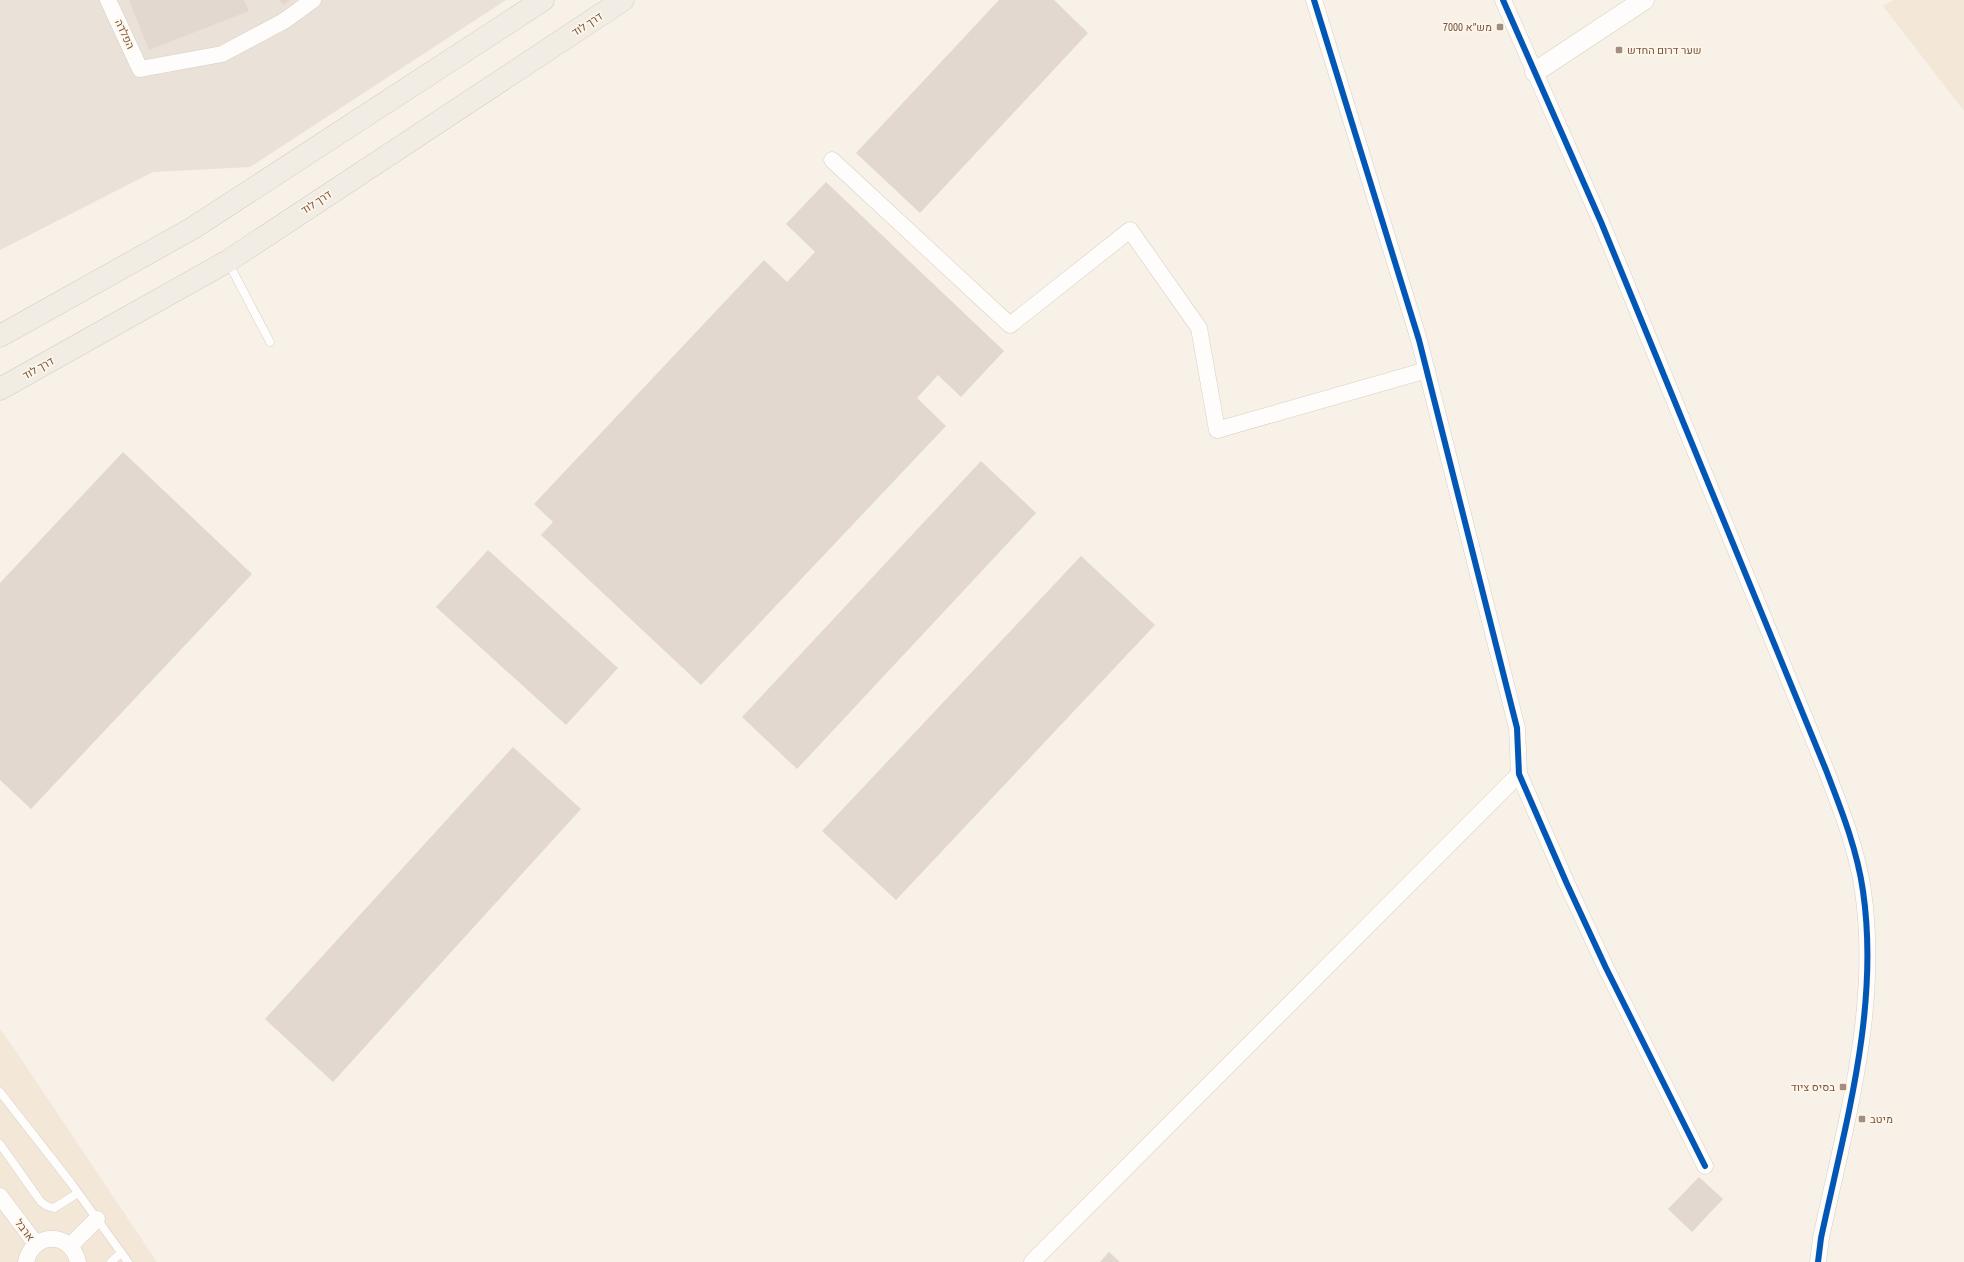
<svg xmlns="http://www.w3.org/2000/svg" width="1964" height="1262" font-family="'Archivo Narrow',Heebo,sans-serif">
	<style>
		.residential { fill: #f3e7d7 }
		.industrial { fill: #eae1d9 }
		.building { fill: #e3d8cf }
		.lines { fill: none; stroke-linecap: round; stroke-linejoin: round }
		.service-casing { stroke: #d8cec5; stroke-width: 9 }
		.minor-casing { stroke: #d8cec5; stroke-width: 17 }
		.tertiary-casing { stroke: #d8cec5; stroke-width: 21 }
		.primary-casing { stroke: #d6ccc4; stroke-width: 23 }
		.service { stroke: #fefdfb; stroke-width: 8 }
		.minor { stroke: #fefdfb; stroke-width: 16 }
		.tertiary { stroke: #fefdfb; stroke-width: 20 }
		.primary { stroke: #f2ede4; stroke-width: 22 }
		.cycleway-casing { stroke: #fff6e8; stroke-width: 8 }
		.cycleway { stroke: #0057b8; stroke-width: 6 }
		.poi-dot { fill: #a38d7f; stroke: #fff6e8; stroke-width: 1.5 }
		.labels { text-anchor: middle; stroke-width: 3.5; stroke-linejoin: round; paint-order: stroke }
		.street-label { font-size: 11px; fill: #765747; stroke: #fff6e8 }
		.poi-label { font-size: 11px; fill: #765747; stroke: #fff6e8; text-anchor: end }
	</style>
	<rect width="100%" height="100%" fill="#f7f1e7"/>
	<path class="residential" d="M1894,0H1964V111L1883,6Z
		M0,1029L13,1047L157,1262H0Z"/>
	<path class="industrial" d="M0,0H506L250,167L153,172L0,250Z"/>
	<path class="building" d="M129,0H244L249,11L149,50Z
		M279,0H290L283,5Z
		M999,0H1054L1088,33L920,213L856,153Z
		M826,182L1004,351L961,397L938,375L917,398L946,426L701,685L541,535L553,522L534,504L764,260L787,282L815,252L786,224Z
		M123,452L252,574L31,809L0,780V583Z
		M981,461L1036,513L797,769L742,717Z
		M488,550L618,668L566,725L436,607Z
		M1081,556L1155,625L896,900L822,831Z
		M513,747L581,809L333,1082L265,1019Z
		M1699,1177L1723,1199L1692,1232L1668,1209Z
		M1109,1252L1120,1262H1100Z"/>
	<g class="lines">
		<g class="service-casing">
			<path id="service" d="M228,262L270,342
				M0,1092L71,1183L128,1262
				M0,1144L41,1202L47,1206L54,1208L78,1193
				M111,1262L121,1253"/>
		</g>
		<g class="minor-casing">
			<path id="minor" d="M108,0L140,69L222,54L284,21L313,0
				M1314,0L1419,340L1517,728L1519,774L1567,884L1606,968L1705,1166
				M1503,0L1601,222L1826,770C1841,809 1857,849 1863,891C1880,1008 1845,1125 1821,1238L1818,1262
				M832,160L1010,325L1130,230L1199,328L1217,430L1427,370
				M0,1196L36,1244
				M70,1246L97,1219
				M26,1262C33,1231 71,1231 78,1262
				M1032,1262L1519,774"/>
		</g>
		<g class="tertiary-casing">
			<path id="tertiary" d="M1535,72L1644,0"/>
		</g>
		<g class="primary-casing">
			<path id="primary" d="M0,336L193,228L543,0
				M0,389L228,261L623,0"/>
		</g>
		<use href="#service" class="service"/>
		<use href="#minor" class="minor"/>
		<use href="#tertiary" class="tertiary"/>
		<use href="#primary" class="primary"/>
		<g class="cycleway-casing">
			<path id="cycleway" d="M1314,0L1419,340L1517,728L1519,774L1567,884L1606,968L1705,1166
				M1503,0L1601,222L1826,770C1841,809 1857,849 1863,891C1880,1008 1845,1125 1821,1238L1818,1262"/>
		</g>
		<use href="#cycleway" class="cycleway"/>
	</g>
	<g class="poi-dot">
		<rect x="1496" y="23" width="8" height="8" rx="2"/>
		<rect x="1615" y="46" width="8" height="8" rx="2"/>
		<rect x="1839" y="1083" width="8" height="8" rx="2"/>
		<rect x="1858" y="1115" width="8" height="8" rx="2"/>
	</g>
	<g class="labels">
		<g class="street-label">
			<text transform="translate(587 24) rotate(-33)" y="4">דרך לוד</text>
			<text transform="translate(125 34) rotate(65)" y="4">הפלדה</text>
			<text transform="translate(316 202) rotate(-33)" y="4">דרך לוד</text>
			<text transform="translate(38 368) rotate(-29)" y="4">דרך לוד</text>
			<text transform="translate(25 1230) rotate(53)" y="4">ארבל</text>
		</g>
		<g class="poi-label">
			<text x="1492" y="31">מש״א 7000</text>
			<text x="1627" y="54" text-anchor="start">שער דרום החדש</text>
			<text x="1835" y="1091">בסיס ציוד</text>
			<text x="1870" y="1123" text-anchor="start">מיטב</text>
		</g>
	</g>
</svg>
